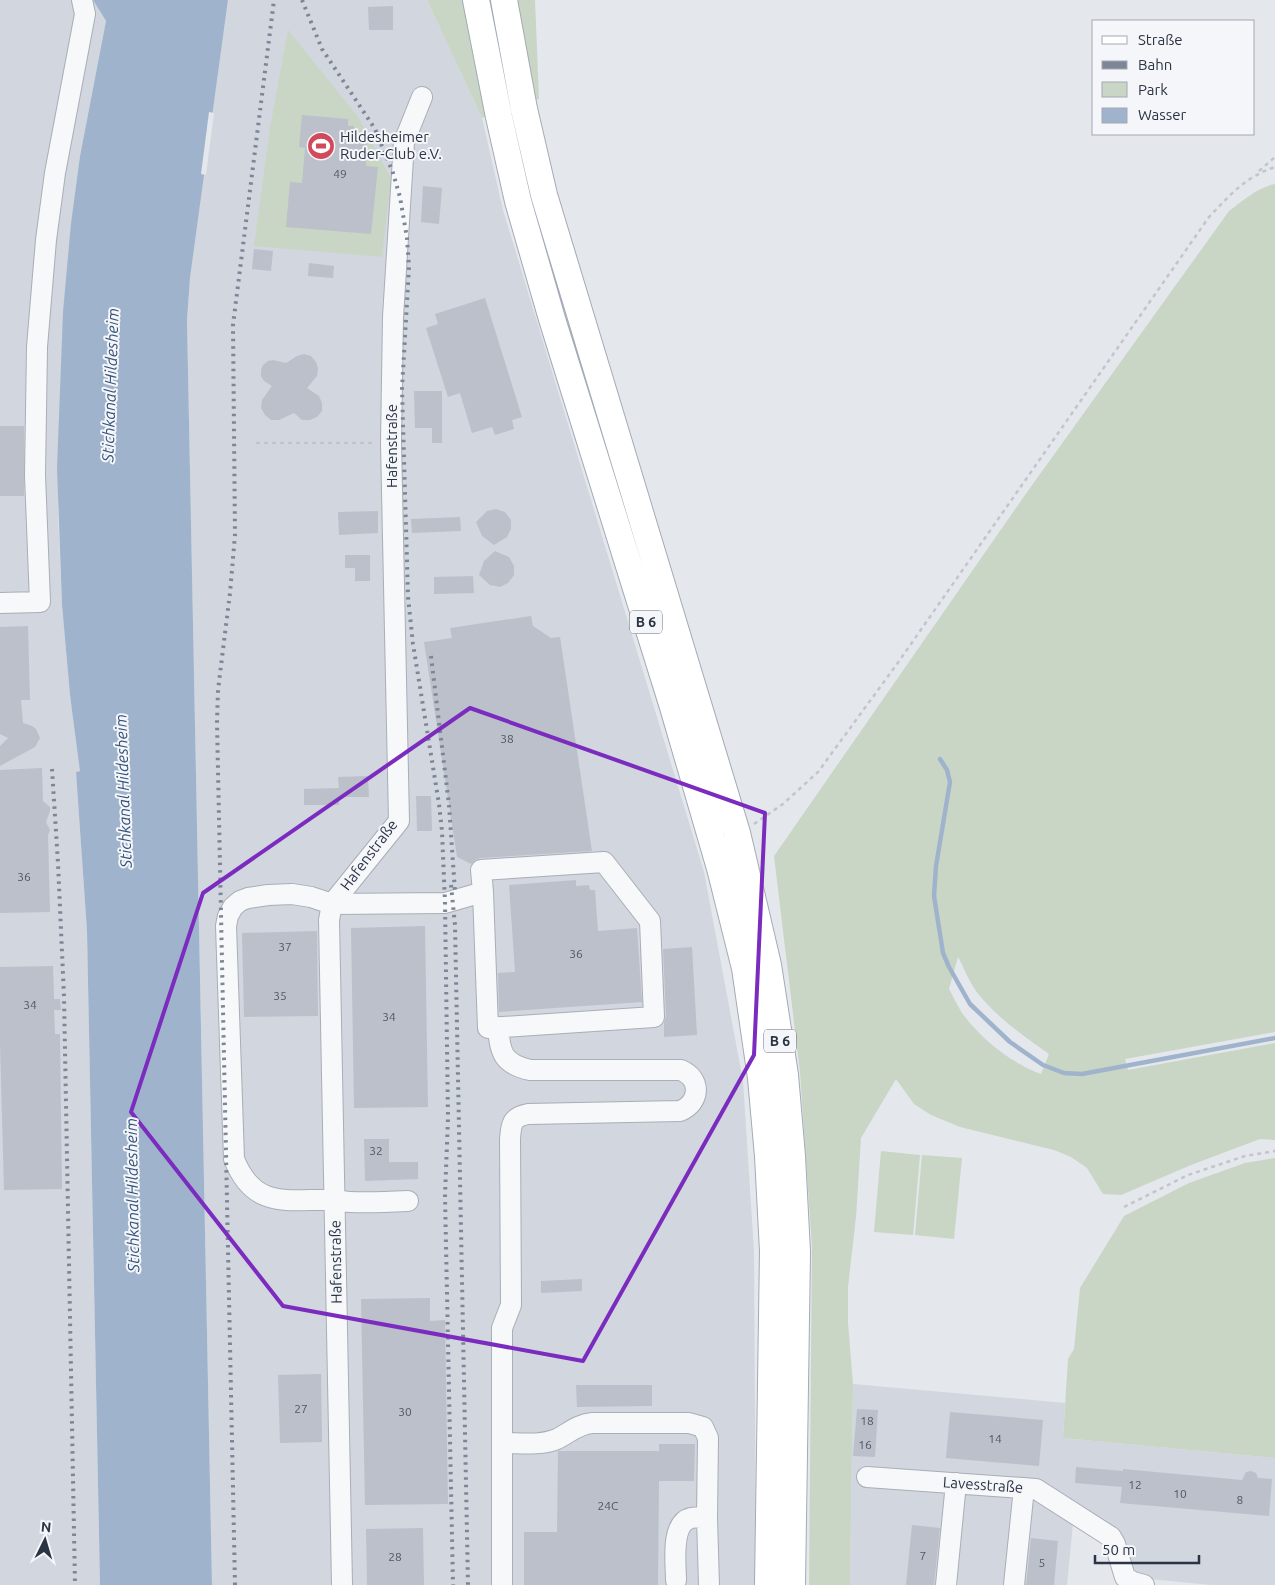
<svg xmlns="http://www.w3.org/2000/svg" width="1275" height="1585" font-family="Ubuntu,sans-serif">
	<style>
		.built { fill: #d2d6de }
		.green { fill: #c9d6c5; fill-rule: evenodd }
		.water { fill: #9fb4cc }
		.pier { fill: #e4e7ec }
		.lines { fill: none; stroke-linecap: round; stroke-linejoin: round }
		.stream { stroke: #9fb4cc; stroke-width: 4.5 }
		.building { fill: #bbc0ca }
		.minor-casing { stroke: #a9aeb7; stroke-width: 22 }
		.major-casing { stroke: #a3abb8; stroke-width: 28 }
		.path { stroke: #c2c5cb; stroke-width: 2.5; stroke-dasharray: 4 4; stroke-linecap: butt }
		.minor { stroke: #f7f8fa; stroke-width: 20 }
		.major { stroke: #fff; stroke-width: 26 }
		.rail { stroke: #7d8696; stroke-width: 4; stroke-dasharray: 2.5 5; stroke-linecap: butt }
		.marked { fill: none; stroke: #7b2cbf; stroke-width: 4; stroke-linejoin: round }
		.labels { text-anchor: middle; stroke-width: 4; stroke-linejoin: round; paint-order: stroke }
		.number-label { font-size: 12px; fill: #4f5766 }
		.shield { fill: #f4f6f9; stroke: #676e7b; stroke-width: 1 }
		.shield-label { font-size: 14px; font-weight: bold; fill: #2b3445 }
		.poi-label { font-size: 15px; fill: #2b3445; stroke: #f4f6f9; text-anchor: start }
		.street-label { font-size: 15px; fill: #2b3445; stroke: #f4f6f9 }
		.water-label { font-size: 16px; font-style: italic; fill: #34527a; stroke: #f4f6f9 }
	</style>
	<rect width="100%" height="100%" fill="#e4e7ec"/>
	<path class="built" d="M0,0H93L106,21L80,156L71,223L58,514L62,605L70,695L81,771L76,772L87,931L100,1585H0Z
		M228,0H427L482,118L503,210L704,872L743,1081L754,1251L756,1585H212L187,320L190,278Z
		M853,1384L1065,1403L1063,1438L1275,1458V1585H1212L1149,1579L1127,1566L1125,1545L1073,1523L1067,1585H850Z"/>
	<path class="green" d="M427,0H535L539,99L515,107L732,840L562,320L506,110L482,118Z
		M288,30L359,118L391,179L382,257L254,246L270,128Z
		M1275,184V1032L1125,1059L1128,1070L1275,1043V1140L1260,1139L1191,1165L1121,1195L1103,1194L1087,1168L1071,1157L1054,1150L960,1127L931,1115L914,1104L896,1079L861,1138L856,1217L848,1287V1323L853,1384L850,1585H809L812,1247L800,1072L774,856L1025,495L1229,211C1242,201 1258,187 1275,184ZM958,957C964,968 969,981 976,991C996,1017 1022,1035 1049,1054L1041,1074C1011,1063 981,1039 962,1013C957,1005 953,996 949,989Z
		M881,1151L920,1155L913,1235L874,1232Z
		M922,1155L962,1158L954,1239L915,1235Z
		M1275,1158V1458L1063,1438L1068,1359L1074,1349L1080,1288L1124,1216L1189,1183L1245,1163Z"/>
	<path class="water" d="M93,0H228L190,278L187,320L212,1585H100L87,931L76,772L80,771L70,695L62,605L57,468L63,312L71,223L80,156L106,21Z"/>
	<path class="pier" d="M209,112L214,113L206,175L201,174Z"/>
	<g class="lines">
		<path class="stream" d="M940,759L947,770L950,782L936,866L934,896L943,953L949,967L970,1004L1010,1042L1043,1065L1064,1073L1082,1074L1275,1038"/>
	</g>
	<path class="building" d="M393,6V30H369L368,7Z
		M302,115L348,119V126H354L353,142L367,144L366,166L378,167L371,234L286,227L290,182L302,183L305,148L299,147Z
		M423,186L442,188L439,224L421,222Z
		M254,249L273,251L271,271L252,269Z
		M309,263L334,266L333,278L308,276Z
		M485,298L522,417L512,420L514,429L495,435L492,427L472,433L460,393L448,397L426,328L438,324L435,314Z
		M304,354L311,356L316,362L318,368L317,376L307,388L319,396L322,403V411L317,417L310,420H302L294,413L279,420H271L265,415L261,408L262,400L272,386L264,381L261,376V370L263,365L268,361L273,360L286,363L297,356Z
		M414,391H442V443H432V428H415Z
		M0,426H24V496H0Z
		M496,509L505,512L511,520V529L507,537L494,545L482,536L476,522L487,511Z
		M378,511V533L339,535L338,512Z
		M460,517L461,531L412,533L411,519Z
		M495,551L509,557L514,566V575L508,583L500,587L490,585L479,575L484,561Z
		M345,555H370V581H355V568H345Z
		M473,576L474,593L434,594V577Z
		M531,616L533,626L551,638L560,637L592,851L480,858L475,860L471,864L457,857L424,642L452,638L450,628Z
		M28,626L30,700H21L23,723L32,726L36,729L40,738L35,747L0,766V746L8,738L0,734V627Z
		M42,768L43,801L50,807V811L46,822L50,830L48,835L50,912L0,913V770Z
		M368,776L369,797H339V789V805H304V789L339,788L338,777Z
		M416,796H431L432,831H417Z
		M576,880V886L589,885L590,890H595L598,931L637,928L642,1002L499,1012L498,973L515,972L509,885Z
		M425,926L428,1107L354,1108L351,928Z
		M316,931H317L318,1016L244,1017L242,933Z
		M692,947L697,1035L664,1037V1023L666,1016L663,949Z
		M53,966L54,999H60L61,1010H54L55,1034H60L62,1189L4,1190L0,1044V967Z
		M364,1139H389V1162H418V1179L365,1181Z
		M582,1279V1291L541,1293V1281Z
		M430,1298V1321L445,1320L448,1504L365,1505L361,1299Z
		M321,1374L322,1442L280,1443L278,1375Z
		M576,1385H652V1406L577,1407Z
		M857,1409L878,1410L875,1457L853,1456Z
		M950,1412L1043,1420L1039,1466L946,1458Z
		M659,1444H695L694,1481H659L658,1585H524V1532H557L558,1451H659Z
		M1076,1467L1123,1471V1469L1242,1480L1246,1472L1251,1471L1256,1473L1258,1478L1272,1479L1269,1516L1120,1503L1122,1487L1075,1483Z
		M912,1525L940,1528L934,1585H906Z
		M423,1528L424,1585H367L366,1529Z
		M1031,1538L1058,1541L1054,1585H1026Z"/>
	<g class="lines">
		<g class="minor-casing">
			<path id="minor" d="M0,603L40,602L35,475L37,347L46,240L55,173L85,14L82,0
				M498,1027C500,1053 503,1064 530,1070H681C702,1079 700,1103 680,1111L528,1114C512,1117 511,1124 510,1139L511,1305L502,1328V1585
				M408,1201C389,1202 369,1203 350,1202C345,1202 340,1200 335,1200C290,1198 255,1212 234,1159L226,926L228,916L233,907L240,901L248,898L268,895L292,894L311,897L332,904L445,903L483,892L488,1028L654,1017L650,921L604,862L481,870L483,892
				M502,1443C520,1443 540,1446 557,1439C569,1433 578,1424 592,1423H689L703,1427L708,1438L707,1518L709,1585
				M867,1477L1036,1489L1111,1537L1115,1544L1125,1577L1133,1582L1144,1585
				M676,1580C676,1564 670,1523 691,1518C696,1517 702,1518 707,1518
				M342,1585L329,920L332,904L399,821L391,443L393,317L404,142L422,97
				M946,1585L956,1483
				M1014,1585L1024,1488"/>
		</g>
		<g class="major-casing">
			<path id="major" d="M476,0L499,117L518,201L552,319L673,707L720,868L745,968L761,1078L768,1156L773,1251L768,1585
				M504,0L524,109L544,195L737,833L768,965L785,1075L792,1156L797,1252L792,1585"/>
		</g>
		<path class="path" d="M1259,171L1275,157
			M256,443H375
			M754,824L783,804L818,772L897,664L1209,217C1230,195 1245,177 1275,167
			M1124,1207L1188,1175L1245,1156L1275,1151"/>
		<use href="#minor" class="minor"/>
		<use href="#major" class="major"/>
		<path class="rail" d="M302,0L322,49L375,129L393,173L400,197L407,238L409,267L402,389L408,597L413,644L439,804L442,831L445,903L448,1118L445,1196L453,1585
			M431,656L449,805L455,892
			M52,769L58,863L64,997L75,1585
			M451,885L455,925L468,1585
			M235,1585L217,722L218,690L230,593L235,535L233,325L274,0"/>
	</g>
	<path class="marked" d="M470,708L765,813L754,1055L583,1361L283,1306L131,1112L203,893Z"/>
	<defs>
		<g id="stadium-disc" transform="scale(1.4375)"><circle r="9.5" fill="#d1495b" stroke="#f4f6f9"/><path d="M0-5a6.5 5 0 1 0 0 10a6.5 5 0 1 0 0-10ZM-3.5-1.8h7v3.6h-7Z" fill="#fff"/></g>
	</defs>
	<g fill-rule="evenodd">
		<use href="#stadium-disc" x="321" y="146"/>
	</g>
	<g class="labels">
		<g class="number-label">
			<text x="340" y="178">49</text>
			<text x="507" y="743">38</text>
			<text x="24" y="881">36</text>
			<text x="285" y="951">37</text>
			<text x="576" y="958">36</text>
			<text x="280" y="1000">35</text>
			<text x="30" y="1009">34</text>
			<text x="389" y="1021">34</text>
			<text x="376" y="1155">32</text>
			<text x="301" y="1413">27</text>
			<text x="405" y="1416">30</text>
			<text x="867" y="1425">18</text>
			<text x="995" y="1443">14</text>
			<text x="865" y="1449">16</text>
			<text x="1135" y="1489">12</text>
			<text x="1180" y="1498">10</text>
			<text x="1240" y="1504">8</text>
			<text x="608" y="1510">24C</text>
			<text x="923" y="1560">7</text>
			<text x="395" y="1561">28</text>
			<text x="1042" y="1567">5</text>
		</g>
		<g class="shield">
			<rect x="630" y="610.5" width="32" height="23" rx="4"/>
			<rect x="764" y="1029.5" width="32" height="23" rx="4"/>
		</g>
		<g class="shield-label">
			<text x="646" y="627">B 6</text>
			<text x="780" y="1046">B 6</text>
		</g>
		<g class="poi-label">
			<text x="340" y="142">Hildesheimer<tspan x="340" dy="17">Ruder-Club e.V.</tspan></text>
		</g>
		<g class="street-label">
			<text transform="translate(392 446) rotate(-90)" y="5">Hafenstraße</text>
			<text transform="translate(369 855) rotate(-53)" y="5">Hafenstraße</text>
			<text transform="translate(336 1262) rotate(-91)" y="5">Hafenstraße</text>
			<text transform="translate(983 1485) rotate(4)" y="5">Lavesstraße</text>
		</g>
		<g class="water-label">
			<text transform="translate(110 385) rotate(-88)" y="6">Stichkanal Hildesheim</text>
			<text transform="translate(123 791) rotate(-92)" y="6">Stichkanal Hildesheim</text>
			<text transform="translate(132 1195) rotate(-91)" y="6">Stichkanal Hildesheim</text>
		</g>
	</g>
	<rect x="1092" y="20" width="162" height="115" fill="#f4f6f9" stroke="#a4a8b1"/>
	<rect x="1102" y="36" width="25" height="8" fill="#ffffff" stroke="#a4a8b1"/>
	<text x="1138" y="45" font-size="15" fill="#2b3445">Straße</text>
	<rect x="1102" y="61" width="25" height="8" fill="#7d8696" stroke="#a4a8b1"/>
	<text x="1138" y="70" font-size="15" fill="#2b3445">Bahn</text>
	<rect x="1102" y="82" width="25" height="15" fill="#c9d6c5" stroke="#a4a8b1"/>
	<text x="1138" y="95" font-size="15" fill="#2b3445">Park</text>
	<rect x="1102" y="108" width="25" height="15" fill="#9fb4cc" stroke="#a4a8b1"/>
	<text x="1138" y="120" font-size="15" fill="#2b3445">Wasser</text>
	<g transform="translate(45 1540) rotate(5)" stroke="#f4f6f9" stroke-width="4" paint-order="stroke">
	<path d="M0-4L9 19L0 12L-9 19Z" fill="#2b3445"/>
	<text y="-8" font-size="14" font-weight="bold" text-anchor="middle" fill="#2b3445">N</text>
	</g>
	<path d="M1095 1555v8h104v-8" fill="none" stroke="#2b3445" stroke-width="2.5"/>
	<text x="1102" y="1555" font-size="15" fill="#2b3445" stroke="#f4f6f9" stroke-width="4" paint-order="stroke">50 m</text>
</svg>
